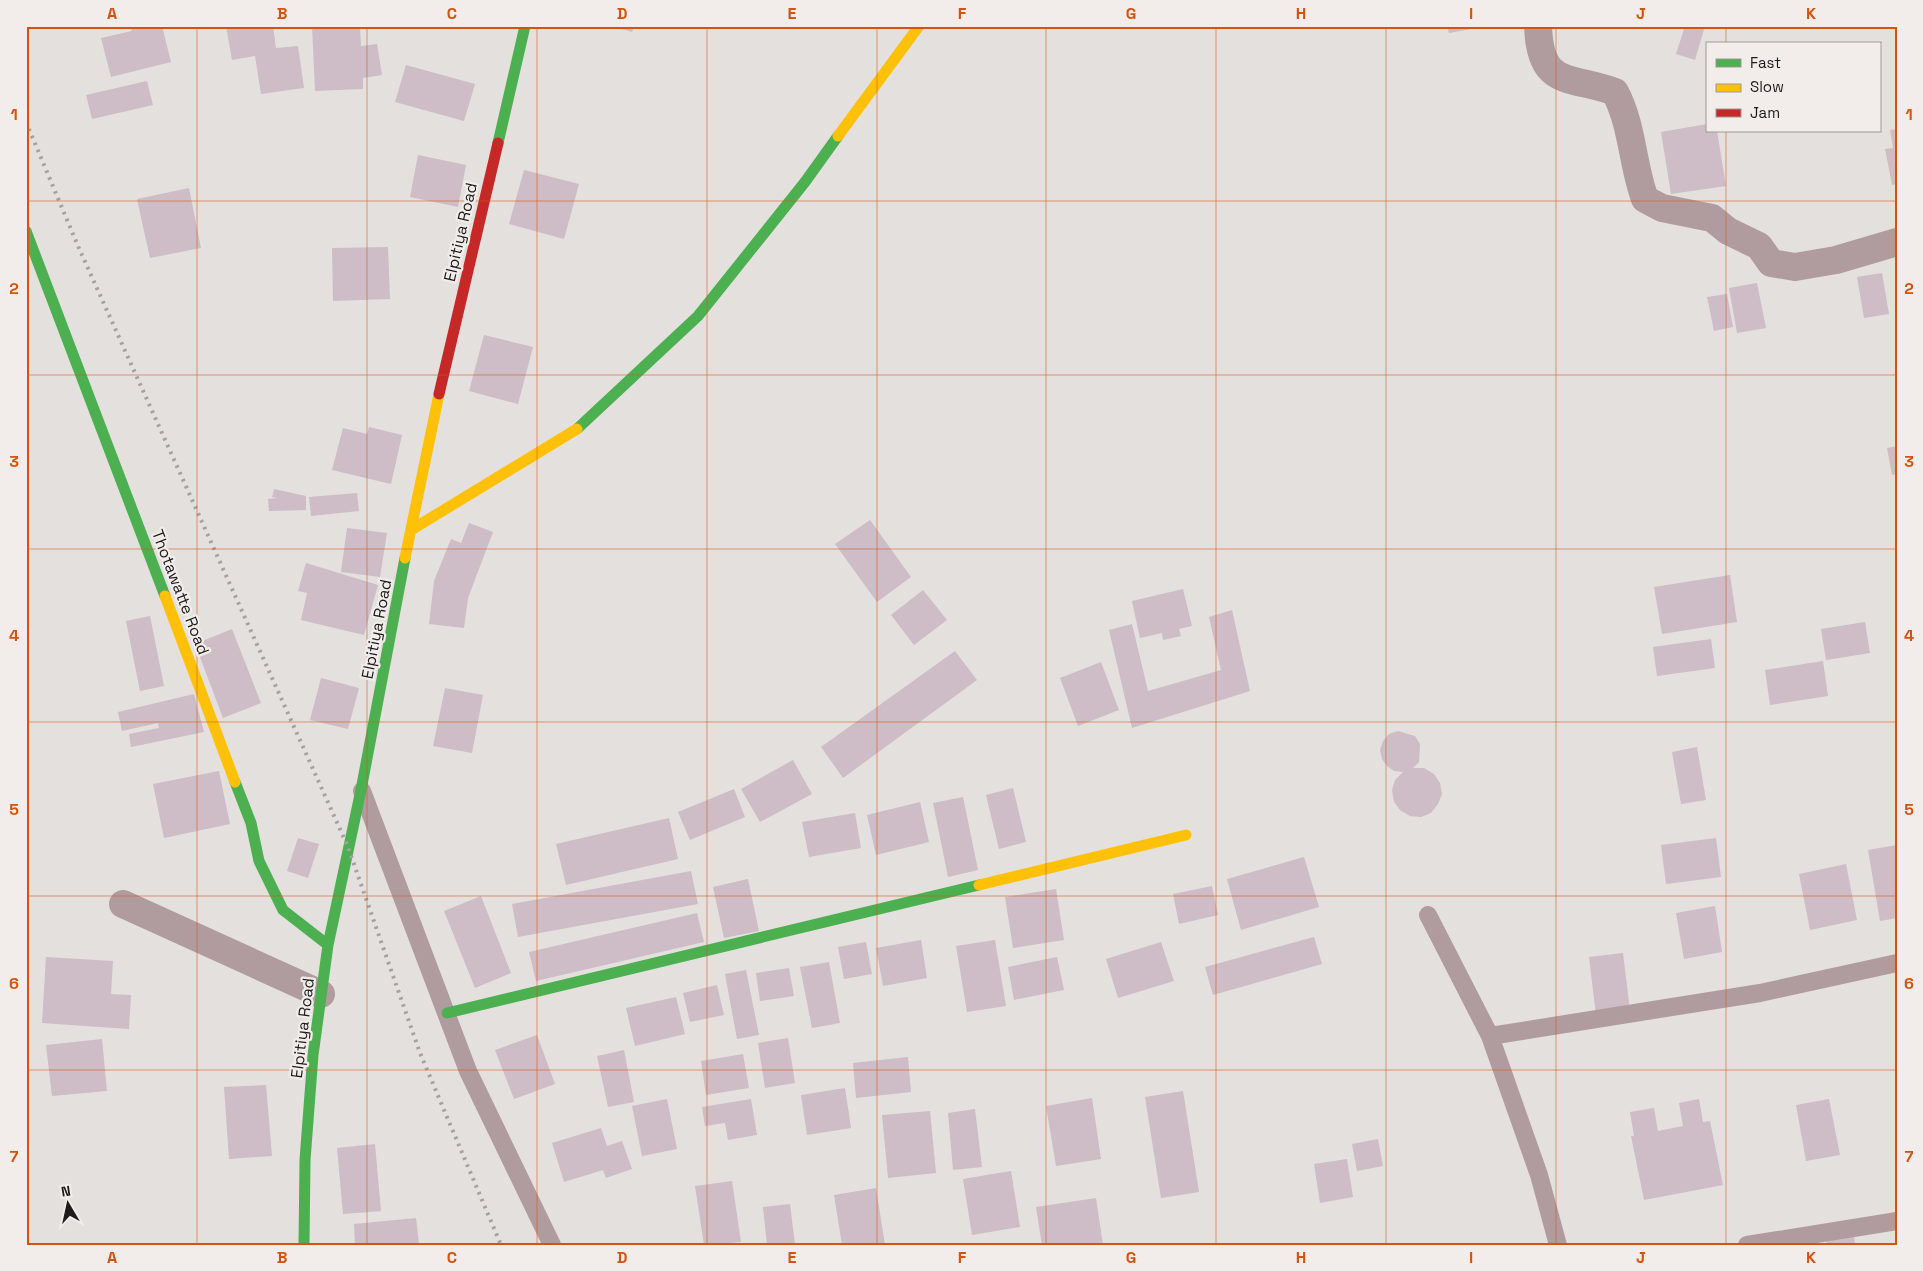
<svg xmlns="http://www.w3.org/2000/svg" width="1923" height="1271" font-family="'Space Grotesk',sans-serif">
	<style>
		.building { fill: #cebcc6 }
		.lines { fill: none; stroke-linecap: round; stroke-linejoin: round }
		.lane { stroke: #b09c9e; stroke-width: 18 }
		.street { stroke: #b09c9e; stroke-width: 28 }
		.fast { stroke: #4caf50; stroke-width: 11 }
		.slow { stroke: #ffc107; stroke-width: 11 }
		.jam { stroke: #c62828; stroke-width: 11 }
		.rail { stroke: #a99f9e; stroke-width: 4; stroke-dasharray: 2.5 5; stroke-linecap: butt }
		.grid { fill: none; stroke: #d4530e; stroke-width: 1; stroke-opacity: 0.55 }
		.labels { text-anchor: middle; stroke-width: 4.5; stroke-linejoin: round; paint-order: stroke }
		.street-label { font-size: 16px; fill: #1e1c1b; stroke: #f2edea }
		.neatline { fill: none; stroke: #d4530e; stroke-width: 2 }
		.grid-label { font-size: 16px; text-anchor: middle; font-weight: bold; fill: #d4530e }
	</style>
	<rect width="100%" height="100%" fill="#e3e0de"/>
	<path class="building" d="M130,26H162L171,62L111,77L101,38L132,31Z
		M226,26H273L276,48L298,46L304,88L261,94L255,56L232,60Z
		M312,26H360L361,46L377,44L382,75L363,78V89L315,91Z
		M612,26H634L632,32Z
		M1447,26H1482V27L1449,33Z
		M1685,26H1705L1695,60L1676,54Z
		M406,65L475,84L464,121L395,102Z
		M147,81L153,105L92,119L86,95Z
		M1707,124V131H1717L1726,186L1671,194L1661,132Z
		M1897,129V184L1892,185L1885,149L1893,148L1890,130Z
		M418,155L466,165L458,207L410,197Z
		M524,170L579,184L564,239L509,224Z
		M189,188L201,248L150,258L137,199Z
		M388,247L390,299L333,301L332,248Z
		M1882,273L1889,314L1864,318L1857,277Z
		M1757,283L1766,328L1737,333L1729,288Z
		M1727,294L1733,327L1714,331L1707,297Z
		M484,335L533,347L518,404L469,391Z
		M369,427L402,435L391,484L332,470L343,428L367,434Z
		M1897,446V474L1892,475L1887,448Z
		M274,489L306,496V510L269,511L268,499L277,498L272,497Z
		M357,493L359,511L311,516L309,497Z
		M870,520L911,577L877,602L835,544Z
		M469,523L493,532L468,598L464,628L429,624L434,581L451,539L461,543Z
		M347,528L387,533L380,577L341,572Z
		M306,563L378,585L364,635L301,620L307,593L298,591Z
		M1730,575L1737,622L1662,634L1654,587Z
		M1183,589L1192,626L1179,629L1181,636L1163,640L1162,633L1140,638L1132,601Z
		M923,590L947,620L914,645L891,615Z
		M1232,610L1250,691L1132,728L1109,630L1132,624L1148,691L1221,670L1209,617Z
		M150,616L164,686L140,691L126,621Z
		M1865,622L1870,653L1826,660L1821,629Z
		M232,629L261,703L223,718L195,644Z
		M1711,639L1715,668L1657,676L1653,647Z
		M955,651L977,680L843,778L821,747Z
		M1823,661L1828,696L1770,705L1765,670Z
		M1101,662L1119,710L1078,726L1060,678Z
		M321,678L359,688L348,729L310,720Z
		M445,688L483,695L472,753L433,746Z
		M194,694L204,732L131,747L129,734L159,728L158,723L122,731L118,712Z
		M1398,731L1415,736L1420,744L1419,762L1413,768H1424L1434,774L1440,783L1442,794L1438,804L1431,813L1421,817L1410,816L1400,810L1394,802L1392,790L1395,780L1403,772L1394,771L1387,766L1382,759L1380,750L1383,741L1389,734Z
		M1697,747L1706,800L1681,804L1672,752Z
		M793,760L812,794L760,822L741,789Z
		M219,771L230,824L164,838L153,784Z
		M1013,788L1026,842L999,849L986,795Z
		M734,789L745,817L690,840L678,812Z
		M963,797L978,870L948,877L933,803Z
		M920,802L929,842L876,855L867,815Z
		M855,813L861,848L809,857L802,822Z
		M669,818L678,859L566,885L556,844Z
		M298,838L319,844L308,878L287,871Z
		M1716,838L1721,877L1666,884L1661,845Z
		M1897,845V918L1880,921L1868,850Z
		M1304,857L1319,907L1241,930L1227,879Z
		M1846,864L1857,920L1810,930L1799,874Z
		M691,871L698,904L518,937L512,904Z
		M748,879L759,931L724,938L713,887Z
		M1212,886L1218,915L1179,924L1173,894Z
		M1056,889L1064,940L1013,948L1005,897Z
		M481,896L511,973L475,988L444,911Z
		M1715,906L1722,952L1684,959L1676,913Z
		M697,913L704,942L536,981L529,952Z
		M1314,937L1322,964L1213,995L1205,967Z
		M921,940L927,978L883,986L876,948Z
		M995,940L1006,1006L967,1012L956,946Z
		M866,942L872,974L844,979L838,947Z
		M1161,942L1174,981L1118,998L1106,959Z
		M1623,953L1630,1011L1596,1015L1589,957Z
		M46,957L113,961L111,994L131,995L129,1029L42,1023Z
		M1057,957L1064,990L1014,1000L1008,967Z
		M829,962L840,1023L812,1028L800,967Z
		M789,968L794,996L760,1001L756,973Z
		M746,970L759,1035L737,1039L725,974Z
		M717,985L724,1015L690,1022L683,993Z
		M676,997L685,1034L635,1046L626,1008Z
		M537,1035L555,1084L514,1099L495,1050Z
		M788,1038L795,1083L765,1088L758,1043Z
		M102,1039L107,1091L52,1096L46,1045Z
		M624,1050L634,1102L608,1107L597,1056Z
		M743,1054L749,1088L706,1095L701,1061Z
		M908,1057L911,1092L856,1098L853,1063Z
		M266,1085L272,1156L229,1159L224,1087Z
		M845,1088L851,1128L807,1135L801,1095Z
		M1183,1091L1199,1192L1161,1198L1145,1097Z
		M1092,1098L1101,1159L1056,1166L1046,1106Z
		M667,1099L677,1149L642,1156L632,1106Z
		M751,1099L757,1135L728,1140L725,1123L705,1126L702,1107Z
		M1699,1099L1703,1122L1710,1121L1723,1185L1644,1200L1631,1136H1634L1630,1112L1654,1108L1658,1131L1683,1126L1679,1103Z
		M1829,1099L1840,1155L1806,1161L1796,1105Z
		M975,1109L982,1167L953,1170L948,1113Z
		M930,1111L936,1173L888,1178L882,1115Z
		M601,1128L607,1146L622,1141L632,1169L606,1178L603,1170L564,1182L552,1143Z
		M1378,1139L1383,1166L1357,1171L1352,1144Z
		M375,1144L381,1211L343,1214L337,1148Z
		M1347,1159L1353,1197L1320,1203L1314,1164Z
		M1011,1171L1020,1227L972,1235L963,1179Z
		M732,1181L741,1242L704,1245L695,1186Z
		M876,1188L885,1245H842L834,1195Z
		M1096,1198L1103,1245H1042L1036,1207Z
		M790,1204L795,1245H767L763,1207Z
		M416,1218L419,1244L355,1245L354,1224Z
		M1854,1236L1855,1245H1827L1826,1239Z"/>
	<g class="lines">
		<path class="lane" d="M362,791L468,1071L552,1245
			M1428,915L1490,1036L1539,1175L1558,1245
			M1490,1036L1760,993L1897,963
			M1747,1245L1897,1221"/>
		<path class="street" d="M1538,26C1540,89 1570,75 1615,92C1633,126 1632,164 1645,199L1662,208L1712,218L1728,231L1759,246L1771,263L1795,267L1836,260L1897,242
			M123,904L321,994"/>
		<path class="fast" d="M498,143L525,26
			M26,231L165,596
			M577,429L698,316L805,182L838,136
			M235,782L251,823L259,861L283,910L328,945
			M447,1013L979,885
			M304,1245L305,1160L313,1055L328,945L361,790L405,558"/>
		<path class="slow" d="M838,136L919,26
			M411,530L577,429
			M405,558L439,394
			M165,596L235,782
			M979,885L1186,835"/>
		<path class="jam" d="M439,394L498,143"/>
		<path class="rail" d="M26,122L78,246L348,847L420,1053L501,1245"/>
	</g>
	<path class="grid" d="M197,26V1245M367,26V1245M537,26V1245M707,26V1245M877,26V1245M1046,26V1245M1216,26V1245M1386,26V1245M1556,26V1245M1726,26V44M1726,131V1245M26,201H1897M26,375H1897M26,549H1897M26,722H1897M26,896H1897M26,1070H1897"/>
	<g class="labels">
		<g class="street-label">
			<text transform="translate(460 232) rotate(-77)" y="6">Elpitiya Road</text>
			<text transform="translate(181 592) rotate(69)" y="6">Thotawatte Road</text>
			<text transform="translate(376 629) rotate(-79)" y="6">Elpitiya Road</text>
			<text transform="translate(302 1028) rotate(-83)" y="6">Elpitiya Road</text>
		</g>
	</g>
	<rect width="1923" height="1271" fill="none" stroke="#f2edea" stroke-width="55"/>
	<rect x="1706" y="42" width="175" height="90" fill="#f2edea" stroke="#9d9997"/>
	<rect x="1716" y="59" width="25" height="8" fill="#4caf50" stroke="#9d9997"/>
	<text x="1750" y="68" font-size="15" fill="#1e1c1b">Fast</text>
	<rect x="1716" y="84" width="25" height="8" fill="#ffc107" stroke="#9d9997"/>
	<text x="1750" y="92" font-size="15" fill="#1e1c1b">Slow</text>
	<rect x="1716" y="109" width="25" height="8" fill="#c62828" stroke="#9d9997"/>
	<text x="1750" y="118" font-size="15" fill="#1e1c1b">Jam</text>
	<g transform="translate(68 1204) rotate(351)" stroke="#f2edea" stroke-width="4" paint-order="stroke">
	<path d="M0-4L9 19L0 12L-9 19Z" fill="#1e1c1b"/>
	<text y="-8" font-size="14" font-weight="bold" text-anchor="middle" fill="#1e1c1b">N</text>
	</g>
	<rect x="28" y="28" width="1868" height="1216" class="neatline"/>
	<g class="grid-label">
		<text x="112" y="19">A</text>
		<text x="282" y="19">B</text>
		<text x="452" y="19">C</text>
		<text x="622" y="19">D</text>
		<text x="792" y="19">E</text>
		<text x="962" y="19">F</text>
		<text x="1131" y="19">G</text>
		<text x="1301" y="19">H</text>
		<text x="1471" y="19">I</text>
		<text x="1641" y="19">J</text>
		<text x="1811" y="19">K</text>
		<text x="14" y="120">1</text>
		<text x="1909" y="120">1</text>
		<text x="14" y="294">2</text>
		<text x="1909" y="294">2</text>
		<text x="14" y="467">3</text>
		<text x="1909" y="467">3</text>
		<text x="14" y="641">4</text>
		<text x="1909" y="641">4</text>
		<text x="14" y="815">5</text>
		<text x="1909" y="815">5</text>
		<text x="14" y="989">6</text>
		<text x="1909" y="989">6</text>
		<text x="14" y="1162">7</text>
		<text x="1909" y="1162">7</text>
		<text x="112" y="1263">A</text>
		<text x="282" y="1263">B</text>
		<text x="452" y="1263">C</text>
		<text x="622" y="1263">D</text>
		<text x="792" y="1263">E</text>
		<text x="962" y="1263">F</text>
		<text x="1131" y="1263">G</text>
		<text x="1301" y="1263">H</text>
		<text x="1471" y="1263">I</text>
		<text x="1641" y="1263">J</text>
		<text x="1811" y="1263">K</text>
	</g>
</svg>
